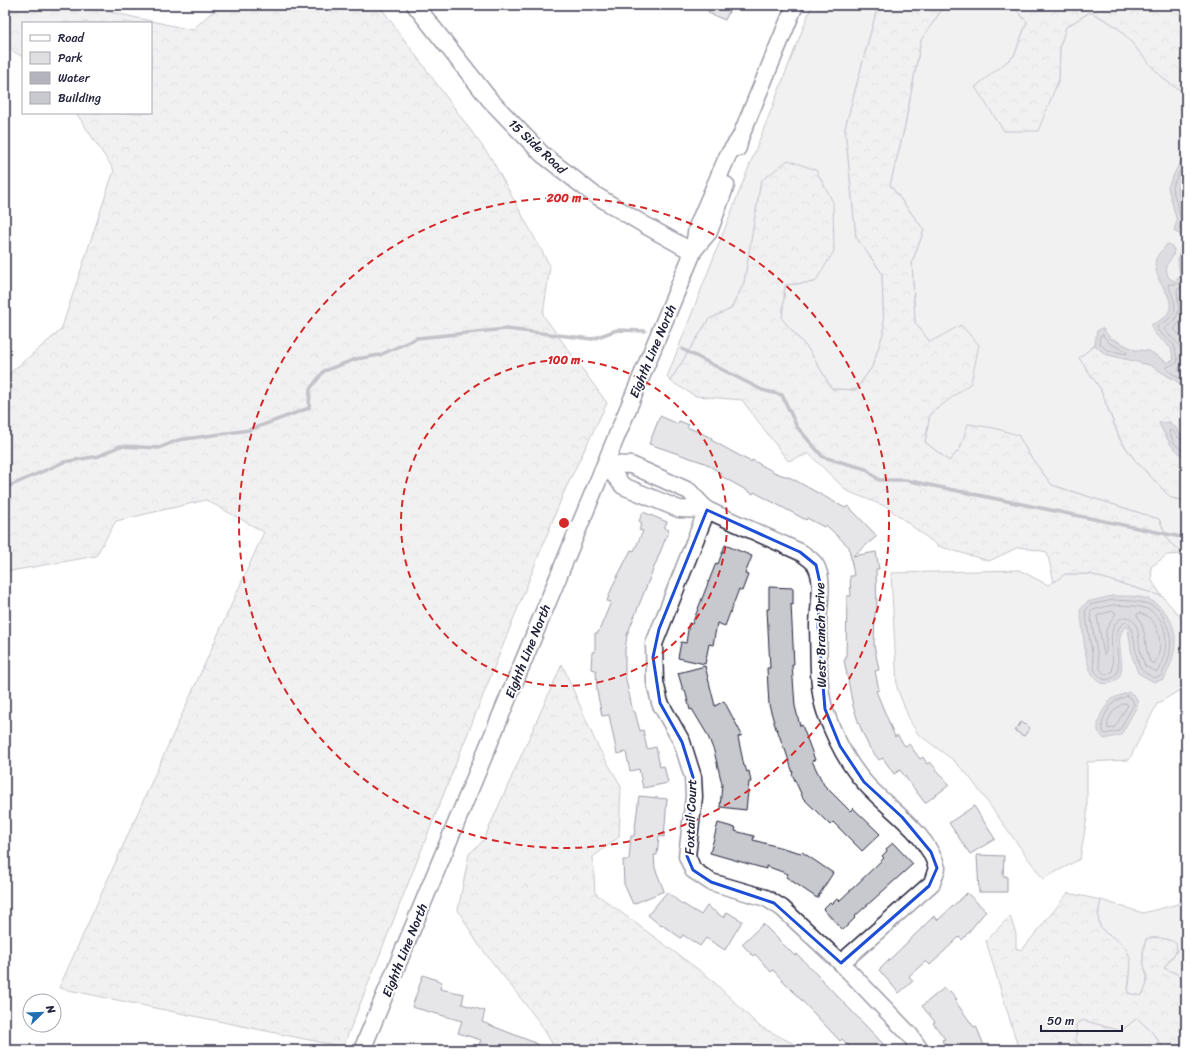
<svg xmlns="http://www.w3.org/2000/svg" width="1191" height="1055" font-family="Sriracha,sans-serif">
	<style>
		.green { fill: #dfdfe2; stroke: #80808e }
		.forest { fill: url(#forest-crowns); stroke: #80808e }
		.water { fill: #b4b4bc; stroke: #7a7a88 }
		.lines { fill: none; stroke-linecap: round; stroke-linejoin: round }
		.shore { stroke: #5c5c6f; stroke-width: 1 }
		.stream { stroke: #7a7a88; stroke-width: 3.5 }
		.building { fill: #c8c8cf; stroke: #22223b }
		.minor-casing { stroke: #22223b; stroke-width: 19 }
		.minor { stroke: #fff; stroke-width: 16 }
		.marked { fill: none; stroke: #1d4ed8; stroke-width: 3; stroke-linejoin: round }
		.ring { fill: none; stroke: #d62828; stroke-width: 2; stroke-dasharray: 7 5 }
		.labels { text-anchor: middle; stroke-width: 4; stroke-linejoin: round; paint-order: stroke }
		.street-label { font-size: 13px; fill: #22223b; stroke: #fff }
		.centre { fill: #d62828; stroke: #fff; stroke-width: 2 }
		.ring-label { font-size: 12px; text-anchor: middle; font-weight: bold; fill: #d62828; stroke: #fff; stroke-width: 4; stroke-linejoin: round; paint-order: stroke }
	</style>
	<defs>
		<pattern id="forest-crowns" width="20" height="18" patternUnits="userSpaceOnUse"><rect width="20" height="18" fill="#dfdfe2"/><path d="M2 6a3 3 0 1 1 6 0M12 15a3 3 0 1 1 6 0" fill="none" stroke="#bfbfc3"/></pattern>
	</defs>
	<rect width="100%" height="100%" fill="#fff"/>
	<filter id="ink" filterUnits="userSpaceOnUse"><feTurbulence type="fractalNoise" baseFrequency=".025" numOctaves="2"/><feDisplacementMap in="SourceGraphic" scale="8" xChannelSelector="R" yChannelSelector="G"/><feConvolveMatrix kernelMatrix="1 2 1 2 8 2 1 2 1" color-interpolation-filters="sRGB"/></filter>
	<g filter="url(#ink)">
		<path class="green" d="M812,5H878L845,128L856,237L882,273L884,331L872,367L856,390L832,389L809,350L782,319L785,285L815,282L761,181L744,283L731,309L709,319L670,381L667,377Z
			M945,5H1012L1027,22L1014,56L976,87L1059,79L1060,46L1066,27L1090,12C1099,17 1111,22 1119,29C1138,47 1161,85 1186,92V144L1183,156L1168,187L1177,221L1174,231L1181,235L1183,241L1178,258L1180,277L1175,281C1167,279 1167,274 1165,266L1173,256L1174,249L1158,279C1176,306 1173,308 1154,333L1171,348L1174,361L1168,363L1149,351L1135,350L1097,331L1095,345L1079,358L1100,388L1120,440L1135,460L1171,498L1186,501V558L1169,542L1159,519L1052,485L1030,456L1018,435L969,424L960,449L949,461L925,442L930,414L947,401L930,342L915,323L912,262L924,230L890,185L904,130L921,40Z
			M1019,570L1048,585L1065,574H1090L1162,596L1186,623V678L1180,690L1157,704L1129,760L1087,762V817L1080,859L1043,879L968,775L953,760L918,734L910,721L897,688L891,573Z
			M1186,890V985L1177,974L1164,968L1177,951L1146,939C1145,944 1143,950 1143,955C1143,972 1153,980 1141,996L1128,993C1129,983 1132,968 1129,958C1121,927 1089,945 1101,900L1143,913L1178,904Z
			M1137,1018L1152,1032L1165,1050H1090L1076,1042V1025L1083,1020L1121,1031Z"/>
		<path class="forest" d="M5,5H79L192,30L220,5H379L491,158L550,266L543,315L607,403L564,492L343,1047L59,988L264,532L206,500L116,521L96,556L5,572V377L61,330L114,170L76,113H151V23H23V57L5,47Z
			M878,5H945L921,40L904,130L890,185L924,230L912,262L915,322L930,342L961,325L979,345L971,383L930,414L925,442L949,461L960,449L968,424L994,428L1018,435L1030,456L1052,485L1159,519L1169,542L1184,554L1167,555L1151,567L1152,581L1162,596L1090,574H1065L1054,582L1047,552L1019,547L989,561L938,546L887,507L847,491L809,454L788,461L742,400L695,396L670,381L709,319L731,309L744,283L761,181L788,160L816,170L833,202L834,251L815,282L785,285L782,319L809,350L832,389L856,390L872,367L884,331L882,273L856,237L845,128Z
			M1012,5H1186V66L1183,72L1186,75V92C1161,85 1138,47 1119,29C1111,22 1099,17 1090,12L1066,27L1060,46L1059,79L1038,131H1004L975,87L1014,56L1027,22Z
			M1095,345L1105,354L1150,365L1178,382L1183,391L1184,433L1182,435L1170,422L1159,424L1171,445L1186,460V501L1171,498L1135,460L1120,439L1100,388L1079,358Z
			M562,664L596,743L621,786L619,837L593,857L595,893L711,979L759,1026L806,1050H556L540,1023L478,944L458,910L469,854L483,841Z
			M1068,893L1101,900C1089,945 1121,927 1130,958C1132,968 1128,982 1128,993L1141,996C1153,980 1143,971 1143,955C1143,950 1145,944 1146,939C1155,936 1167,938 1176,943L1177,950L1164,968L1177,974L1186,985V1050H1165L1152,1032L1137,1018L1121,1031L1083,1020L1076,1025V1042L1090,1050H1019L986,941L1010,916L1016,934V948L1022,950Z"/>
		<path class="water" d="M1186,144V460L1171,445L1159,423L1170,422L1181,435L1184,433L1183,391L1178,382L1150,365L1105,354L1095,345L1097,331L1102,328L1111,339L1135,350L1149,351L1167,363L1174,360L1171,348L1154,333L1151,325C1156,322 1164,319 1168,315C1181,298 1150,279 1156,259C1157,254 1164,249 1167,244L1171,245C1178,253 1170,259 1166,266C1167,274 1167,279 1175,281L1180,277L1178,258L1183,241L1181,235L1174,231L1177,221L1168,187L1183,156Z
			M1112,596C1121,596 1131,596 1140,597C1160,600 1176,621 1175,641C1175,655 1170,667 1164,679L1154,682L1138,673L1132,656L1128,628L1126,626C1124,628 1122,631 1121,633C1115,649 1132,676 1110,683C1102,685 1099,683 1094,677C1083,662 1084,629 1080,610L1087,602Z
			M1129,692L1135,696L1138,703L1137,706L1121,735L1104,739L1098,731V724L1101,714L1111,699Z"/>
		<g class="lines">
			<path class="shore" d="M1186,159L1172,187L1181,219L1179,229L1186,237
				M1186,170L1177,188L1186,219
				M1186,245L1182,257L1184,279L1177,284H1169L1168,285C1172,295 1180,309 1170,318C1166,322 1160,323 1157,327L1158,331L1174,345L1178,362L1167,367V370L1181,379L1186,388
				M1186,284L1177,290L1179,310L1175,320L1164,329C1175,343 1191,349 1178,370L1186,378
				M1186,291L1184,293C1186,309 1184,318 1174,329L1183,339L1186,345
				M1103,335L1109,343L1126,351L1127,354L1107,350L1099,343L1100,336Z
				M1186,437L1180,439L1172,430L1169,431L1174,443L1186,454
				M1113,600C1128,601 1145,600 1158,609C1161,612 1163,617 1164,620C1175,638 1171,659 1161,676L1154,678C1150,675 1144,673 1141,669C1134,658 1136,627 1126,622C1122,623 1118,628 1117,633C1113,645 1126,674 1110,679C1102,681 1100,677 1095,671L1085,611L1090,605Z
				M1113,605C1126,606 1145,604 1155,614C1171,628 1167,656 1157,672L1145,666C1144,662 1142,658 1141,654C1137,642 1142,620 1126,617C1102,621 1116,657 1112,672L1105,675L1100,669L1090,613L1093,610Z
				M1113,611L1116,613L1106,630V653L1104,655L1097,616Z
				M1140,613C1143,615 1149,616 1151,619C1161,630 1163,652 1154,664L1150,662C1144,647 1147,629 1137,615Z
				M1127,696L1132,699L1134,704L1119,731L1105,734C1098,725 1106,711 1113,703C1116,700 1123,698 1127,696Z
				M1125,703L1128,705L1115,727L1108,729C1105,718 1116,706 1125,703Z"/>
			<path class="stream" d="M682,349L762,390L782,395L797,427L823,457L866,469L879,480H905L1186,538
				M5,488L64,462L99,456L120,446L159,448L178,440L249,430L309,408L310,389L324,371L356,359L380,355L417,338L506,329L592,339L617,330L645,331"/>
		</g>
		<path class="building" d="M712,5H732L725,20L708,13Z
			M660,416L678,424L679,421L689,425L687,427L712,438L711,440L751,462L752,460L776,473L791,478L845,508L848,506L877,536L853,556L876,552L879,569H876L877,612H875L874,645L879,670L875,671L879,690L876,691L895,737L897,735L905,746L909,744L920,759L923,757L927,764L930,762L949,784L948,786L925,803L900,770L894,774L883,758L879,760L869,747L859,724L853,706L844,660L846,659L847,596H851L850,576H854L849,547L826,525L824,527L807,518L806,520L754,492L753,494L721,476L722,474L705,463L649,444Z
			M643,512L667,522L664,528L669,530L627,635L625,650V675L633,712H635L640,731L643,730L647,749L656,747L660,767L664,766L668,783L643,788L639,769L630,771L626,752L617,754L609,715L602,716L597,691L596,670L591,669L592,652H595V633H598L611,602L607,601L613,585L631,550L634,551L643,531L639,530L642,523L639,521Z
			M725,545L752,556L745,574L748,575L742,591L739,589L725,626L717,623L713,645L709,644L705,664L678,658L681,642L686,643L689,623L692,624L716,563L718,564Z
			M769,587L793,588V605L791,604L794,665H792L795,706L800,726L802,725L815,760L812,761L824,785L850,811L853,808L880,834L862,851L833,822L830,825L803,798L792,774L793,773L785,749H784L777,729H776L769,705L768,688L767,668H770L767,609H769Z
			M705,666L715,706L724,701L742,735L738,737L744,766H745L747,772L749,771L751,782H749L746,810L720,807L722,784L714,751L707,734L692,709L690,710L685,690H683L678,673Z
			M1021,722L1030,728L1024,736L1015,731Z
			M639,796L667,799L664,837L659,836L657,855H654L655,868L664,891L633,904L624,884L623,860H629L631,836H634Z
			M974,806L995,839L970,854L949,823Z
			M718,823L736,828L735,831L754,836L753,840L801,853L802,852L833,873L817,898L786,877L788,874L766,866V869L710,853Z
			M893,843L913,864L854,917L855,918L843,930L823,909L830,902L832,904L837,899L839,901L855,886L884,858L882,856L887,851L886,849Z
			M977,855L1004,856L1003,876H1007V892H979Z
			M667,892L683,905V904L701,915L707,906L724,918L727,912L742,921L725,950L706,938L700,946L683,935L681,938L662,925L661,926L648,915Z
			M967,893L986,911L962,940L959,937L930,965L926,961L909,976L913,981L899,993L879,970L934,916L938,920Z
			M763,924L795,956L797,954L889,1050H853L842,1039L840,1041L773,970L771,972L755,954L753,956L742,944Z
			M423,975L442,982L440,989L464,994L462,1004L485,1011L482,1022L533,1042L546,1050H477L481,1040L458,1033L462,1021L412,1007Z
			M944,988L948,993L950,991L957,999L955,1001L974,1027L976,1026L986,1050H946L942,1040L945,1039L933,1023L935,1022L922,1006Z"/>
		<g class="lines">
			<g class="minor-casing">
				<path id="minor" d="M415,5L490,100L542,154L592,193L643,224L693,252
					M738,148L740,138L795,5
					M694,250L709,232L726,185
					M605,464L623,486L679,509L707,510L800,552C806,556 813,560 816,566C825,582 818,608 818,626C819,652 817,687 825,711C834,736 847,763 865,783C888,809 927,832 937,868L932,883L841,963
					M605,464L631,465L689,491L707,510
					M707,510L654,644L655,682L660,703L682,742L693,777L694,797L687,856L693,870L711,882L766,898L782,908L841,963L910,1035L920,1050
					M362,1050L693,252L697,227L728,155L740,138"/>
			</g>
			<use href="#minor" class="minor"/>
		</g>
	</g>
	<path d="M0 0H1191V1055H0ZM707,510L800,552L816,565L820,583L818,626L825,709L840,746L864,782L902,817L931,852L937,868L929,886L841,963L774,903L711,882L693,870L687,856L693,777L682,742L660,703L653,657L659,629Z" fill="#fff" fill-opacity=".55" fill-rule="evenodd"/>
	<path class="marked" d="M707,510L800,552L816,565L820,583L818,626L825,709L840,746L864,782L902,817L931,852L937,868L929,886L841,963L774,903L711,882L693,870L687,856L693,777L682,742L660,703L653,657L659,629Z"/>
	<g class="ring">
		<circle cx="564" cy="523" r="163"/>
		<circle cx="564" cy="523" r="325"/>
	</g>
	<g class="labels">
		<g class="street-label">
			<text transform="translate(538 146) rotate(43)" y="5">15 Side Road</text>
			<text transform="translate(652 351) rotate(-67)" y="5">Eighth Line North</text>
			<text transform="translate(820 635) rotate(-91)" y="5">West Branch Drive</text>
			<text transform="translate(527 651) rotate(-68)" y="5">Eighth Line North</text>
			<text transform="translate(690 817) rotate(-88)" y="5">Foxtail Court</text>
			<text transform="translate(404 950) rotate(-68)" y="5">Eighth Line North</text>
		</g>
	</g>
	<circle cx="564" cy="523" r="6" class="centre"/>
	<g class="ring-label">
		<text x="564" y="202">200 m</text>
		<text x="564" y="364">100 m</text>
	</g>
	<rect width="1191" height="1055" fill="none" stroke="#fff" stroke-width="20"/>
	<rect x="10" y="10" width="1171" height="1035" fill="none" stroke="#22223b" stroke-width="1.5" filter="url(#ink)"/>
	<rect x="22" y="22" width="130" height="92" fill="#ffffff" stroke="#a7a7b1"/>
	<rect x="30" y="35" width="20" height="6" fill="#ffffff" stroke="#a7a7b1"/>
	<text x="58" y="42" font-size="12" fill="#22223b">Road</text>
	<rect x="30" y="52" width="20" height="12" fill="#dfdfe2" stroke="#a7a7b1"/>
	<text x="58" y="62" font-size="12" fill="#22223b">Park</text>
	<rect x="30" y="72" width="20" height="12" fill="#b4b4bc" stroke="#a7a7b1"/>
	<text x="58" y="82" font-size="12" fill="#22223b">Water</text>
	<rect x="30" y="92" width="20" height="12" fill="#c8c8cf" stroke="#a7a7b1"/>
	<text x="58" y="102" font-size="12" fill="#22223b">Building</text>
	<g transform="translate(42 1013) rotate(67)"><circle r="19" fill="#ffffff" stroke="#a7a7b1"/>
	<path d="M0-3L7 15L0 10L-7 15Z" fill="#1f6fb2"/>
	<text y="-6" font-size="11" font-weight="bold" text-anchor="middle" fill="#22223b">N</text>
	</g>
	<path d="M1041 1025v6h81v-6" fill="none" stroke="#22223b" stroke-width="2"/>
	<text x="1047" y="1025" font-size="12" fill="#22223b" stroke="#ffffff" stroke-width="3" paint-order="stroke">50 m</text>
</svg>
